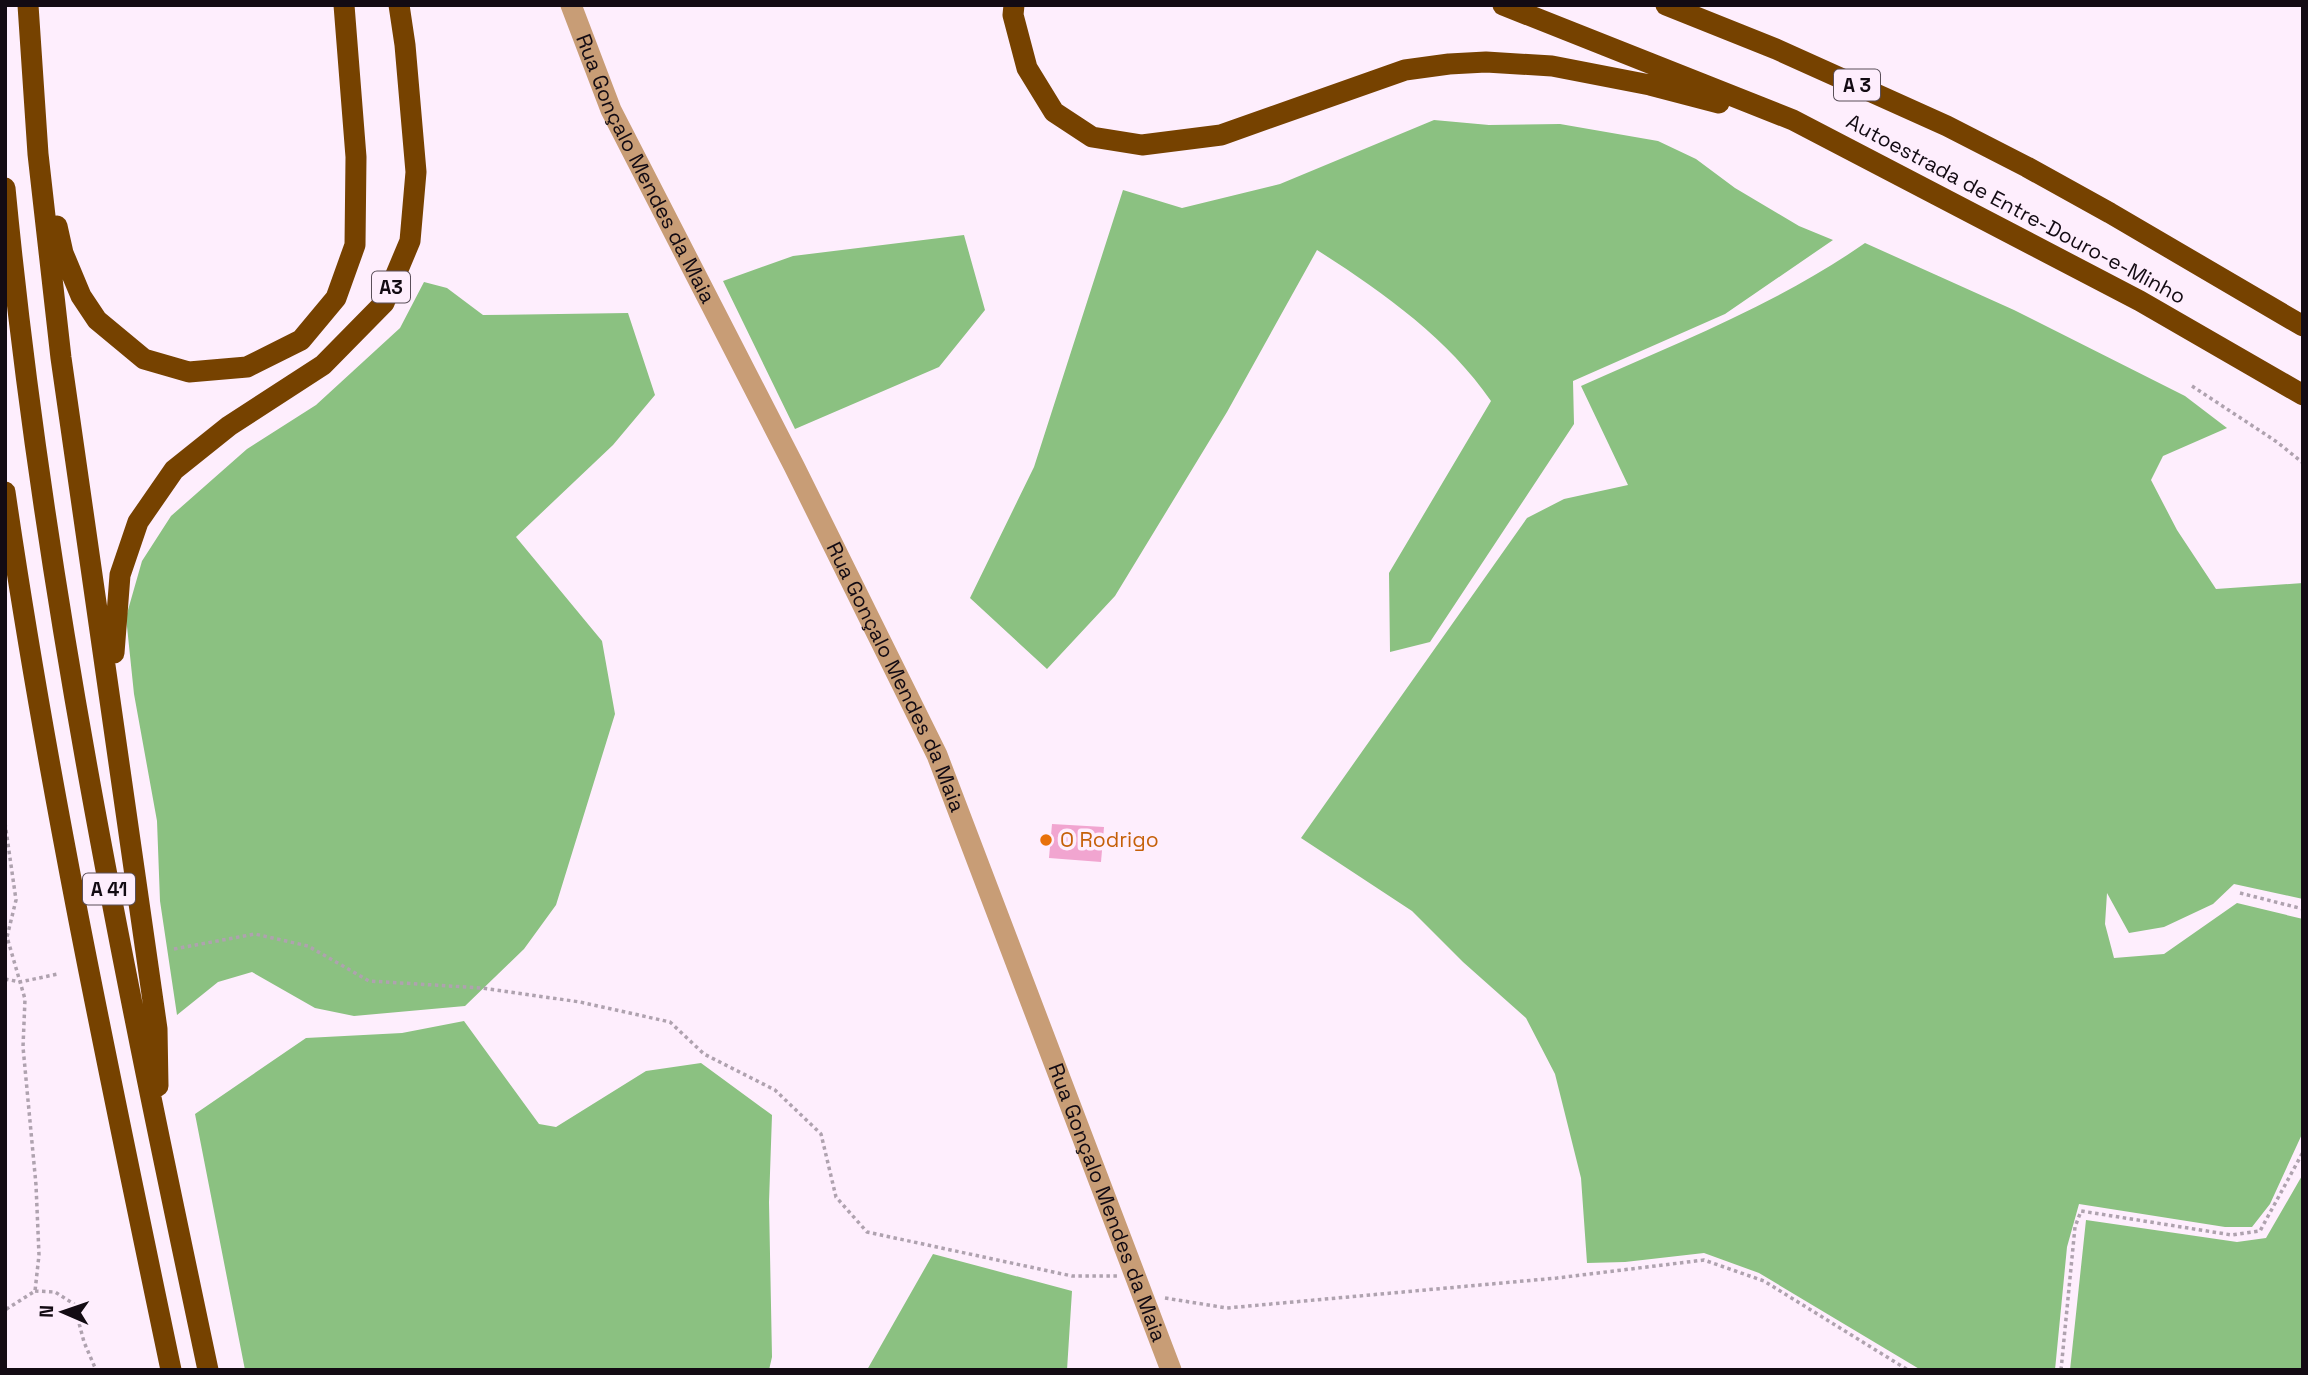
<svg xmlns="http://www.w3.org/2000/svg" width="2308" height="1375" font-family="'Space Grotesk',sans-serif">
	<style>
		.forest { fill: #8bc181 }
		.building { fill: #f1a5d0 }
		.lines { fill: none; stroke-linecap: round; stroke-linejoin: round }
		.path { stroke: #afa2af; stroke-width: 3.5; stroke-dasharray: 3.5 3.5; stroke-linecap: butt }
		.tertiary { stroke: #c89d76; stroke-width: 21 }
		.motorway { stroke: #764200; stroke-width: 21 }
		.food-dot { fill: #e8710a; stroke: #feeefd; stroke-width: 2.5 }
		.labels { text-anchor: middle; stroke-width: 7; stroke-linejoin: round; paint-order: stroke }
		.shield { fill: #feeefd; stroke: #5a4f59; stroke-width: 2 }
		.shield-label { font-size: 19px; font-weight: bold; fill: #130b13 }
		.street-label { font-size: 21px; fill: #130b13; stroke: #feeefd }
		.food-label { font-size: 21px; fill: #c56008; stroke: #feeefd; text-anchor: start }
	</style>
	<rect width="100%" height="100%" fill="#feeefd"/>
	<path class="forest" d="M1434,120L1489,125L1560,124L1658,141L1696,159L1735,188L1799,226L1833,240L1725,314L1573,381L1574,424L1430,642L1390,652L1389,573L1491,401C1448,338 1380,290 1317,250L1227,412L1115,596L1047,669L970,598L1034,467L1123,190L1182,208L1280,184Z
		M964,235L985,310L939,367L795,429L723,281L793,256Z
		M1865,243L2014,310L2185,396L2227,428L2163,456L2151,480L2177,530L2216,589L2303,583V899L2234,884L2213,904L2164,927L2129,933L2107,893L2105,924L2114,958L2164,954L2237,903L2303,919V1132L2270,1204L2252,1227H2225L2079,1204L2067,1247L2055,1370H1921L1759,1273L1704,1253L1625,1262L1587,1263L1581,1178L1555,1074L1526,1018L1463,962L1412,911L1301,838L1527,518L1564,499L1628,485L1581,386C1677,343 1778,304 1865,243Z
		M424,282L447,288L483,315L628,313L655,395L613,445L516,537L602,641L615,714L556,905L524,949L465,1006L354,1016L315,1008L252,972L218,982L177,1015L160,901L157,821L134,694L126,617L142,561L171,516L247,449L316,405L400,328Z
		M464,1021L539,1124L556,1127L646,1071L701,1063L772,1115L769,1202L772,1357L769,1370H245L195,1114L306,1038L402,1033Z
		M2303,1174V1370H2070L2086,1220L2237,1242L2266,1238Z
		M933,1254L1072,1291L1067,1370H867Z"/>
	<path class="building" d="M1052,824L1104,827L1101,862L1049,858Z"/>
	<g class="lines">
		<path class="path" d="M2192,386L2277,442L2303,463
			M5,823L16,900L7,937L25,999L23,1047L36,1185L39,1255L35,1291L5,1310
			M2240,893L2303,909
			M174,949L255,934L308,946L369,981L482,988L580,1002L670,1022L704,1054L775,1090L821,1134L836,1197L867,1232L1072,1276H1117
			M5,979L20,982L58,974
			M35,1291L55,1292L74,1304L84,1342L96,1370
			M1165,1298L1227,1308L1557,1278L1704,1260L1764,1281L1908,1370
			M2061,1370L2075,1227L2081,1211L2232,1235L2260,1231L2303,1152"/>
		<path class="tertiary" id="s1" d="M571,5L611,110L794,466L937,755L1171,1370"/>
		<path class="motorway" d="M28,5L38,154L61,358L157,1029L158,1086
			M1014,5L1013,15L1027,68L1054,112L1092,137L1142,145L1221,135L1405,70L1449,64L1486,62L1552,66L1650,85L1719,103
			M1503,5L1793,120L2140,301L2303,395
			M1666,5L1776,49L1947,126L2027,167L2110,213L2303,326
			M5,188C43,587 125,978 208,1370
			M57,226L63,253L81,296L97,320L144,359L189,372L247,367L301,340L336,298L355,245L356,157L344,5
			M5,492C48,787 110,1078 171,1370
			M114,653L120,575L138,522L174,470L229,426L323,365L384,303L410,241L416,172L405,45L399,5"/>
	</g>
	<circle class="food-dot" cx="1046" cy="840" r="7"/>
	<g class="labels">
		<g class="shield">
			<rect x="1834" y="69.5" width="46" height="31" rx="5"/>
			<rect x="372" y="271.5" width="38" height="31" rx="5"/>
			<rect x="83" y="873.5" width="52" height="31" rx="5"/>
		</g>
		<g class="shield-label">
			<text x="1857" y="92">A 3</text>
			<text x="391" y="294">A3</text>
			<text x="109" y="896">A 41</text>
		</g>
		<g class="street-label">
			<text dy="7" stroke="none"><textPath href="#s1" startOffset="180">Rua Gonçalo Mendes da Maia</textPath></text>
			<text transform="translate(2016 209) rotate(28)" y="7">Autoestrada de Entre-Douro-e-Minho</text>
			<text dy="7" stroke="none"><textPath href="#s1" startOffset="747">Rua Gonçalo Mendes da Maia</textPath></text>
			<text dy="7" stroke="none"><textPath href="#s1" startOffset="1314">Rua Gonçalo Mendes da Maia</textPath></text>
		</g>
		<g class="food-label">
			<text x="1060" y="847">O Rodrigo</text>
		</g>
	</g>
	<rect width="2308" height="1375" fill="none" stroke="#130b13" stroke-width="14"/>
	<g transform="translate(63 1312) rotate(272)" stroke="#feeefd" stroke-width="5" paint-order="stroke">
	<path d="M0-5L12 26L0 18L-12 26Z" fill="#130b13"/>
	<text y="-10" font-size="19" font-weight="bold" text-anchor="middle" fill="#130b13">N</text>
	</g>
</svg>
